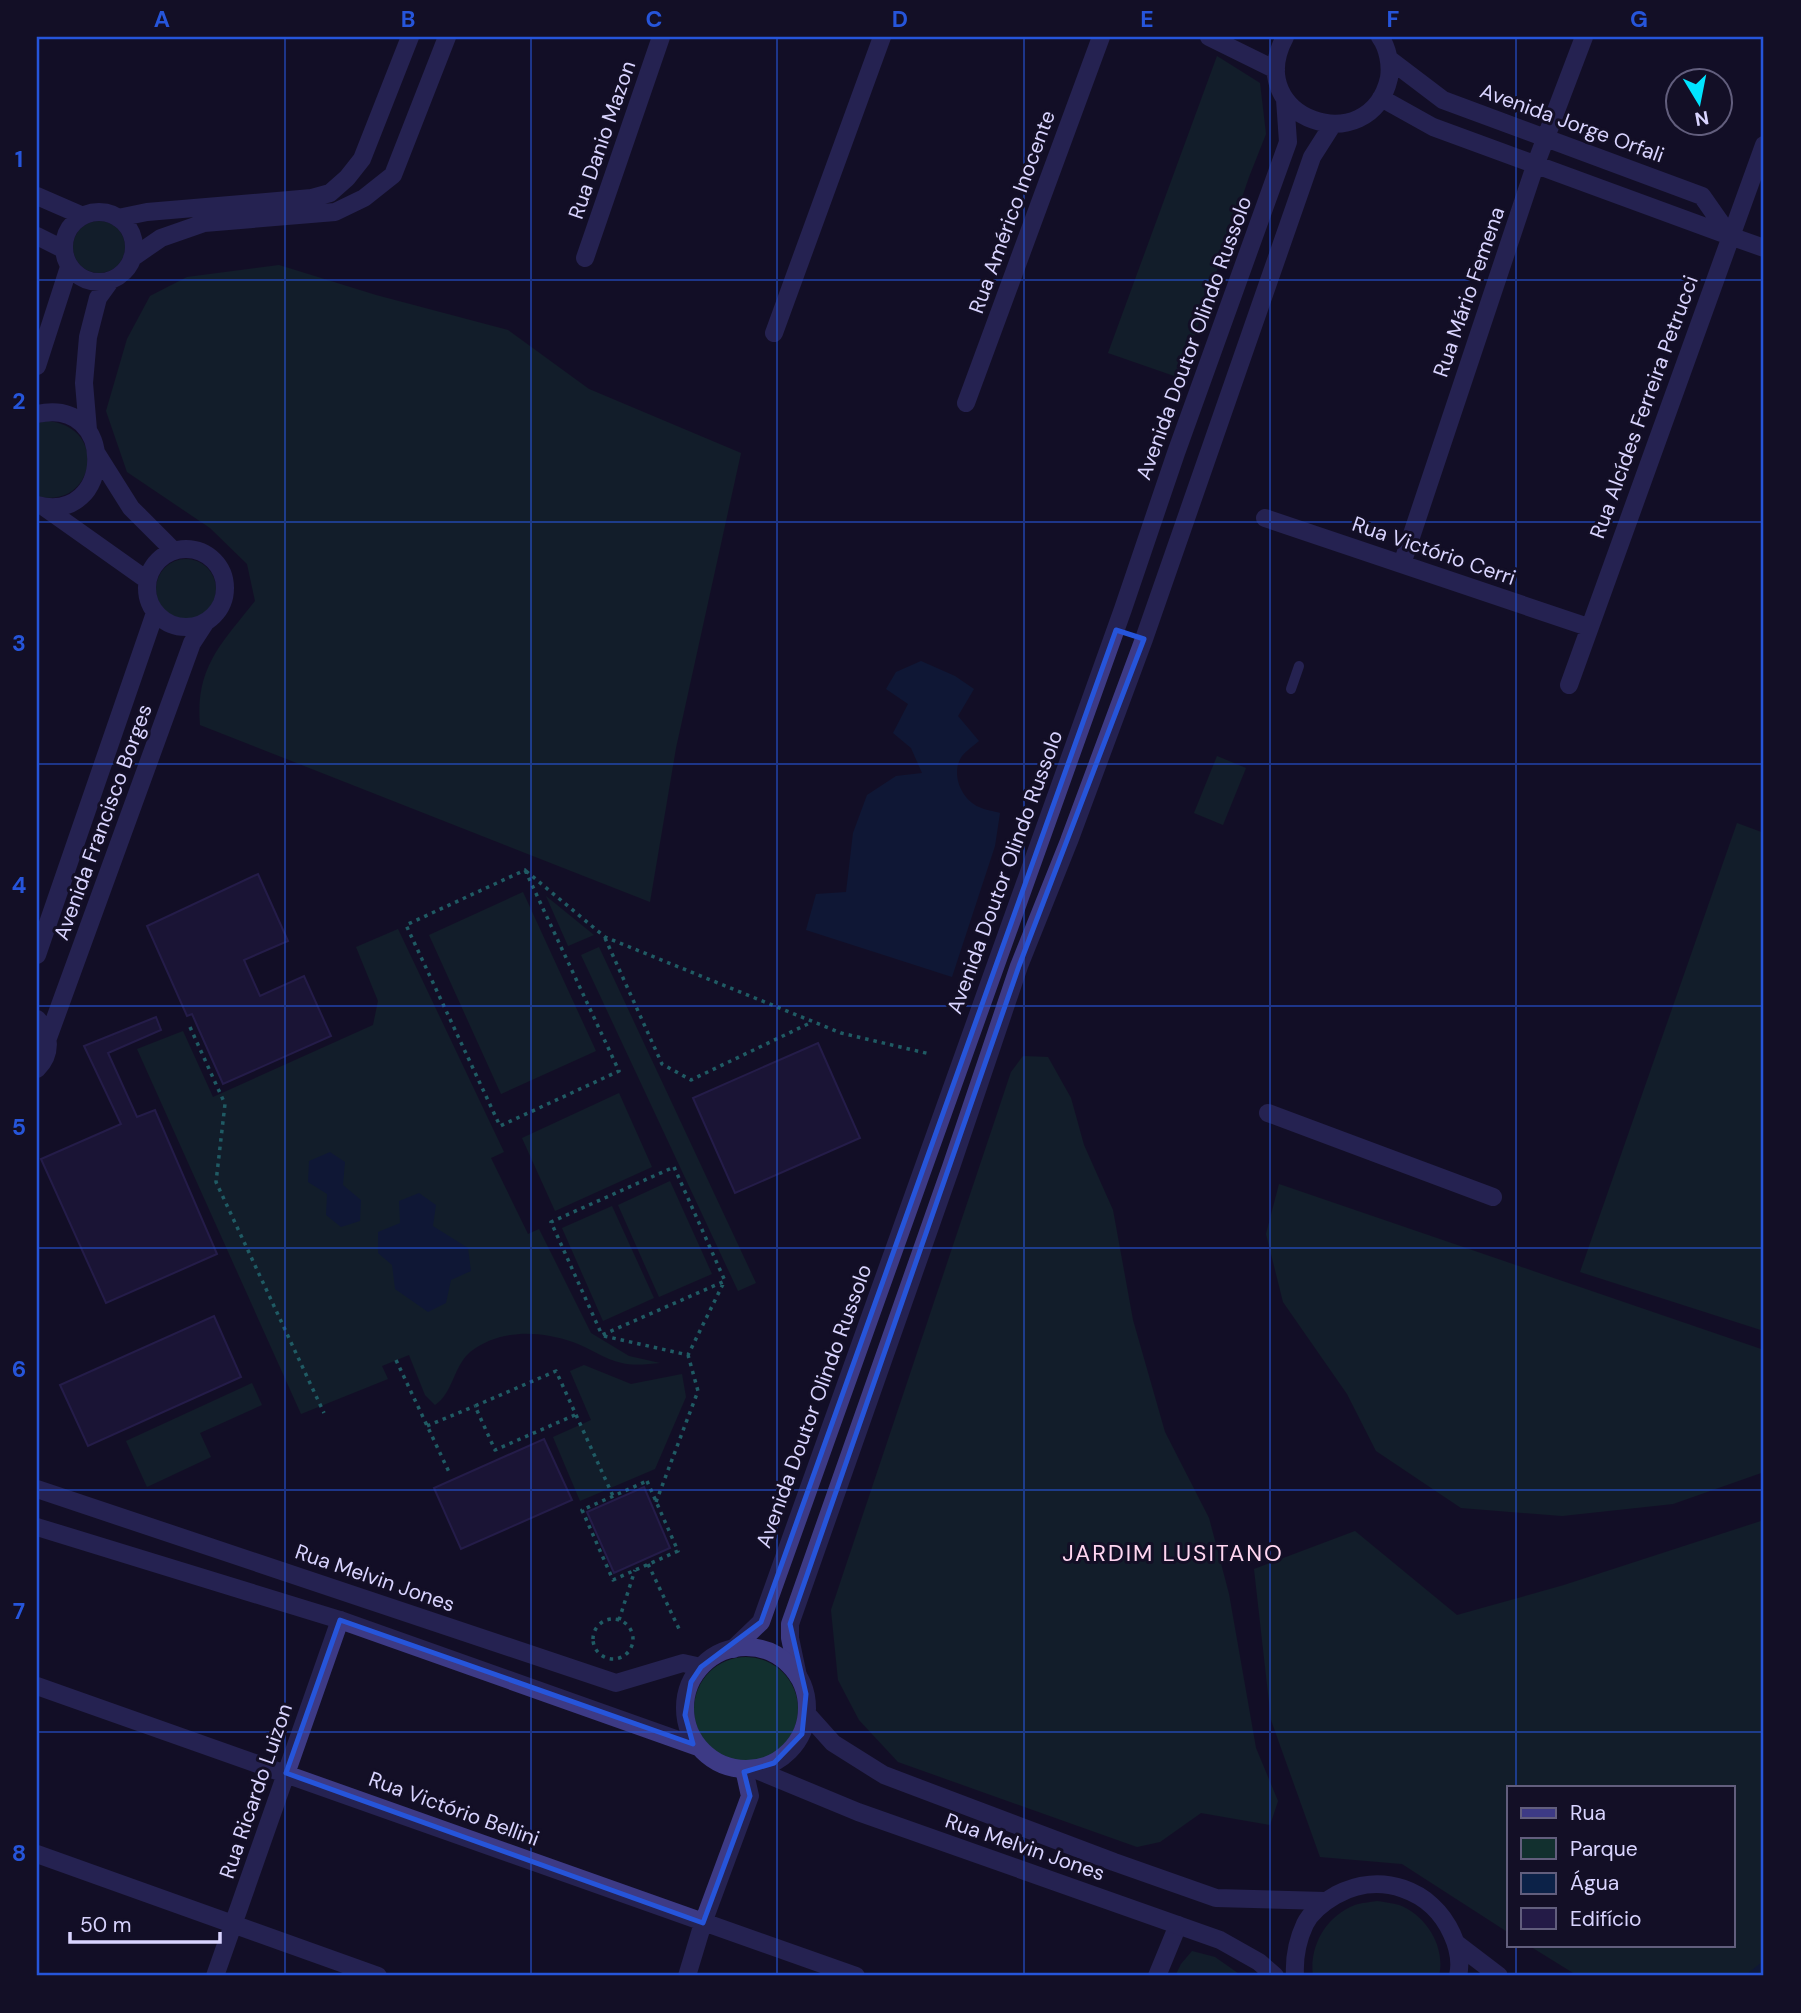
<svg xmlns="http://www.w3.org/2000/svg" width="1801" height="2013" font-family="'DM Sans',sans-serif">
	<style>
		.green { fill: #12302f }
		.water { fill: #0c2248 }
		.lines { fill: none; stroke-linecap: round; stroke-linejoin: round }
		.stream { stroke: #0c2248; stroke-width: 6 }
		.building { fill: #241b47; stroke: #3b2d73; stroke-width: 2 }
		.path { stroke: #2fb8b0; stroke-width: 3.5; stroke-dasharray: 3.5 5; stroke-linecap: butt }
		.service { stroke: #3d3a85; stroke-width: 10 }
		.minor { stroke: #3d3a85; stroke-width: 18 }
		.tertiary { stroke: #3d3a85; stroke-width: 18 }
		.marked { fill: none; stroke: #2655da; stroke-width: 5; stroke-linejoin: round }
		.grid { fill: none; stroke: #2655da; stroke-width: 2; stroke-opacity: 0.55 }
		.labels { text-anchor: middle; stroke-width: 6; stroke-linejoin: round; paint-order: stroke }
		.street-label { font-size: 21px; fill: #d9d4ff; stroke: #130f26 }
		.neighbourhood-label { font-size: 23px; letter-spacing: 2px; fill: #ffd6f0; stroke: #130f26 }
		.neatline { fill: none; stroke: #2655da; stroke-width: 2.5 }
		.grid-label { font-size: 23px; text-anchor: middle; font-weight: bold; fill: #2655da }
	</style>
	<rect width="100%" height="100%" fill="#130f26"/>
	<path class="green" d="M1217,56L1260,83L1266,134L1249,177L1180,378L1108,353Z
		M73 247a26 26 0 1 1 52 0a26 26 0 1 1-52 0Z
		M279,265L376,295L508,330L589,389L741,453L676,748L650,902L200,725C195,667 222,643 255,601L247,564L210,528L127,472L106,411L127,339L150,296L187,277Z
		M48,421C111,428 93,511 37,496V423Z
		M156 589a30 30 0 1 1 60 0a30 30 0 1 1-60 0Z
		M1217,756L1246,768L1223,825L1194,813Z
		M1737,823L1764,833V1331L1580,1272Z
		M523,892L596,1051L501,1094L429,935Z
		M546,896L594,935L568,946Z
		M398,929L504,1152L491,1158L528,1234L539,1229L591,1333L629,1356L660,1363C648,1364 634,1366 622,1363C604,1359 590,1348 573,1342C539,1330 499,1329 470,1352C453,1367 453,1393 435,1405L425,1395L409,1355L382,1366L388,1379L301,1414L137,1049L183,1031L213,1097L373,1025L378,1001L356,947Z
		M599,947L756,1283L738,1291L581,955Z
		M1023,1056L1048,1057L1071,1098L1084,1145L1113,1210L1133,1320L1165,1432L1209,1518L1229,1594L1256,1748L1278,1801L1270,1825L1201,1813L1160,1842L1137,1847L898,1762L859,1720L838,1680L831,1610L1011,1072Z
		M619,1093L652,1167L555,1211L522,1138Z
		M670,1181L712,1274L659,1297L618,1205Z
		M1279,1184L1764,1350V1472L1673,1504L1562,1516L1461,1508L1376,1451L1347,1394L1283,1302L1266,1234Z
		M612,1206L654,1298L603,1321L562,1228Z
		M584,1365L631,1384L682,1374L686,1397L655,1469L580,1501L553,1437L591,1420L570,1371Z
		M252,1383L262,1405L200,1433L211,1457L147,1487L126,1441Z
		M1764,1520V1976H1578L1528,1945H1733V1787H1509V1933L1402,1864L1320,1857L1271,1720L1254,1569L1355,1531L1457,1615L1564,1585Z
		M694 1709a52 52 0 1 1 104 0a52 52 0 1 1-104 0Z
		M1377,1901C1384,1902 1392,1903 1399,1905C1426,1915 1446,1947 1439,1976H1313C1309,1946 1326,1916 1355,1905C1361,1903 1370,1902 1377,1901Z
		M1192,1951L1215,1957L1242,1976H1175L1181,1964Z"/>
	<path class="water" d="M921,661L955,676L974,689L958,716L979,741C973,746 966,751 962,756C950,773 961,799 979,807C985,810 994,811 1000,813L995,846L952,977L806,930L816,894L846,892L853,833L867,795L896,776L922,773L911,748L893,733L908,704L886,689L896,672Z
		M330,1152L345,1162L343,1185L361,1200L360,1221L341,1227L326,1215L327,1194L308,1182L309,1161Z
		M419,1193L436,1205L433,1226L468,1248L471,1271L451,1280L446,1303L428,1312L395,1289L392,1265L378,1253V1232L400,1223L399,1201Z"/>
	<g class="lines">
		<path class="stream" d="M1749,1976L1764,1964"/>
	</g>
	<path class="building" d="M258,874L288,941L244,960L260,996L304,976L331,1036L223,1084L192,1014L187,1016L147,926Z
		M156,1017L161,1030L108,1053L137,1117L155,1110L217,1254L106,1303L41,1159L121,1124L84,1046Z
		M818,1043L860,1138L735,1193L693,1098Z
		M214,1316L241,1377L88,1446L60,1385Z
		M544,1439L572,1500L461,1549L434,1488Z
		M644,1487L670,1548L614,1573L587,1512Z"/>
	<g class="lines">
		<path class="path" d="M525,870L619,1071L500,1126L406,925Z
			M526,871L605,937L841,1033L930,1054
			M605,938L662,1064L691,1080L812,1022
			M190,1027L225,1104L216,1182L324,1413
			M674,1167L725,1281L602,1335L551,1222Z
			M604,1336L688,1355L724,1282
			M396,1360L449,1472
			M575,1415L495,1450L475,1406L556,1371L613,1496
			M427,1426L475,1406
			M647,1481L678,1551L613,1580L582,1510Z
			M656,1502L698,1391L688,1355
			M648,1564L681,1633
			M593 1639a20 20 0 1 1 40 0a20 20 0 1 1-40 0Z
			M619,1620L635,1570"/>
		<path class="service" d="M1291,689L1299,666"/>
		<path class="minor" d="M1209,37L1276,70
			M1285,37C1241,119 1370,162 1389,78C1391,65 1388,48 1380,37
			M1381,98L1433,127L1730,236L1702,196L1443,100L1389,59
			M37,196L83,216
			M64 247a35 35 0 1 1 70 0a35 35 0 1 1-70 0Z
			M118,218L147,212L312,198L330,193L347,178L362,159L410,37
			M37,236L63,249
			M1730,236L1764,248
			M132,258L161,238L204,223L335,212L364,198L393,175L447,37
			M585,258L661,37
			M774,333L882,37
			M37,366L69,267
			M966,403L1101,37
			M37,414C118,396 114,525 37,505
			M88,430L84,383L88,337L98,298L111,280
			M97,454L131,508L174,551
			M44,507L147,580
			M1265,518L1588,627
			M147 588a39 39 0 1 1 78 0a39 39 0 1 1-78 0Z
			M1402,564L1535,166L1584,37
			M1569,685L1764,145
			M37,955L155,613
			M37,1019C51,1034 52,1054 37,1069
			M48,1038L192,643L205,623
			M1268,1113L1493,1197
			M733,1649L761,1622L1123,609L1176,453L1288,142L1285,99
			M798,1676L790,1638V1624L951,1167L1019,966L1069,841L1144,639L1312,157L1333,124
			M37,1686L856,1976
			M37,1854L378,1976
			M215,1976L340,1620
			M687,1976L703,1923L750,1796L744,1769
			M1157,1976L1178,1925"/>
		<path class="tertiary" d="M37,1489L616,1683L683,1663L701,1667
			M37,1527L340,1620L698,1747
			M685 1708a61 61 0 1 1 122 0a61 61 0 1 1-122 0Z
			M807,1714L833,1743L884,1775L1114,1862L1216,1898L1325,1901
			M754,1769L858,1812L1220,1940L1259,1962L1275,1976
			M1457,1944L1499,1976
			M1295,1976C1294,1958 1297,1941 1305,1924C1311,1912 1324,1902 1336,1895C1380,1871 1432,1889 1452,1934C1458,1947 1461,1963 1458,1976"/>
	</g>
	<path d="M0 0H1801V2013H0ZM1116,630L1144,639L1019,966L790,1624L806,1694L802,1734L774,1763L744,1772L750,1796L703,1923L286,1773L340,1620L693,1744L685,1715L691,1682L701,1667L761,1622Z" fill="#130f26" fill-opacity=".55" fill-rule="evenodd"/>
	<path class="marked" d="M1116,630L1144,639L1019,966L790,1624L806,1694L802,1734L774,1763L744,1772L750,1796L703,1923L286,1773L340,1620L693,1744L685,1715L691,1682L701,1667L761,1622Z"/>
	<path class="grid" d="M285,37V1976M531,37V1976M777,37V1976M1024,37V1976M1270,37V1976M1516,37V1787M37,280H1764M37,522H1764M37,764H1764M37,1006H1764M37,1248H1764M37,1490H1764M37,1732H1764M1516,1945V1976"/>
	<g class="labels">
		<g class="street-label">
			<text transform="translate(1572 123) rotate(20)" y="7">Avenida Jorge Orfali</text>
			<text transform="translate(602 140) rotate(-71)" y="7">Rua Danio Mazon</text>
			<text transform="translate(1012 212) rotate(-70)" y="7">Rua Américo Inocente</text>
			<text transform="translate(1469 292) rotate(-71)" y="7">Rua Mário Femena</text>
			<text transform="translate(1194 338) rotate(-70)" y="7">Avenida Doutor Olindo Russolo</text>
			<text transform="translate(1644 407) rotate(-70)" y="7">Rua Alcídes Ferreira Petrucci</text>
			<text transform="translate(1434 551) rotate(19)" y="7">Rua Victório Cerri</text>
			<text transform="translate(103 822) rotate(-70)" y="7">Avenida Francisco Borges</text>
			<text transform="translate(1005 872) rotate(-70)" y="7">Avenida Doutor Olindo Russolo</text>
			<text transform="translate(814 1406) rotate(-70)" y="7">Avenida Doutor Olindo Russolo</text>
			<text transform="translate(375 1578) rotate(19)" y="7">Rua Melvin Jones</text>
			<text transform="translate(256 1791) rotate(-71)" y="7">Rua Ricardo Luizon</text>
			<text transform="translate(454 1809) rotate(20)" y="7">Rua Victório Bellini</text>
			<text transform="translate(1025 1847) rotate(19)" y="7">Rua Melvin Jones</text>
		</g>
		<g class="neighbourhood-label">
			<text x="1173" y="1561">JARDIM LUSITANO</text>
		</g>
	</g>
	<rect width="1801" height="2013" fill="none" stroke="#130f26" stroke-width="77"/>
	<rect x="1507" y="1786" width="228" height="161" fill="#130f26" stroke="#625e7d" stroke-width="2"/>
	<rect x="1521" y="1808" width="35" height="10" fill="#3d3a85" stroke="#625e7d" stroke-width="2"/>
	<text x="1570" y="1820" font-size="21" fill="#d9d4ff">Rua</text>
	<rect x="1521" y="1838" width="35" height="21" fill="#12302f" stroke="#625e7d" stroke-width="2"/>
	<text x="1570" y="1856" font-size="21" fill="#d9d4ff">Parque</text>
	<rect x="1521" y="1873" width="35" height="21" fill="#0c2248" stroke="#625e7d" stroke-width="2"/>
	<text x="1570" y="1890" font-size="21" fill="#d9d4ff">Água</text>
	<rect x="1521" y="1908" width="35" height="21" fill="#241b47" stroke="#625e7d" stroke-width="2"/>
	<text x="1570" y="1926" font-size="21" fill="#d9d4ff">Edifício</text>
	<g transform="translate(1699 102) rotate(170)"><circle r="33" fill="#130f26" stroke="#625e7d" stroke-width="2"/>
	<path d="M0-5L12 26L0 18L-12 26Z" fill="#00e5ff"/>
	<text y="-10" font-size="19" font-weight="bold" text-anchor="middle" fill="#d9d4ff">N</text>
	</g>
	<path d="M70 1932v10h150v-10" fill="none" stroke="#d9d4ff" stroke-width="3.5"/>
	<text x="80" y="1932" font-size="21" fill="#d9d4ff" stroke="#130f26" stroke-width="5" paint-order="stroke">50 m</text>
	<rect x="38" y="38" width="1724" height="1936" class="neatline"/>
	<g class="grid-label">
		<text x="162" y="27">A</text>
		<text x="408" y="27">B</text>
		<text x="654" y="27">C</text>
		<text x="900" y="27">D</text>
		<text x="1147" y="27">E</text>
		<text x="1393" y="27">F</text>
		<text x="1639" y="27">G</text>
		<text x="19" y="167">1</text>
		<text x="19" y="409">2</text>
		<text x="19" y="651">3</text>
		<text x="19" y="893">4</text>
		<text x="19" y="1135">5</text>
		<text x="19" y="1377">6</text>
		<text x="19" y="1619">7</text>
		<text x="19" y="1861">8</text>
	</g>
</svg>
